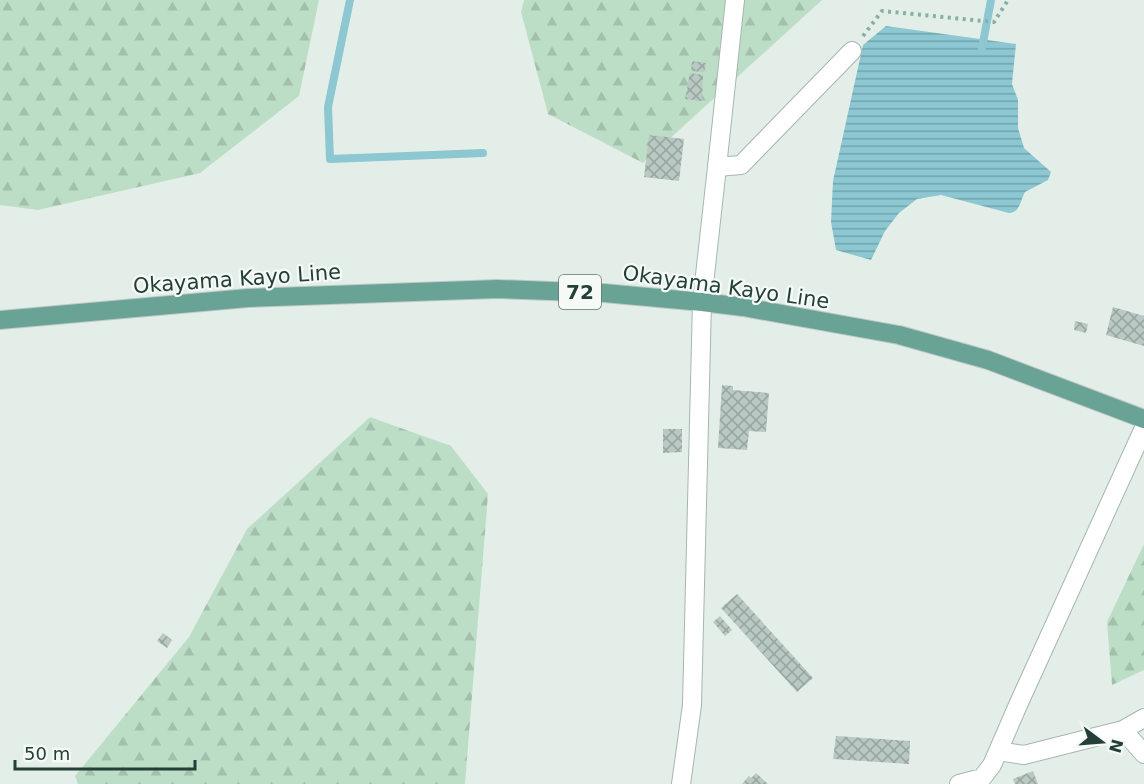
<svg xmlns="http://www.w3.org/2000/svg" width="1144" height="784" font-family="'DejaVu Sans',sans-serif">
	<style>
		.forest { fill: url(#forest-firs) }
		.water { fill: url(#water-rules) }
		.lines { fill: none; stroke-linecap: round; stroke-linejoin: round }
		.stream { stroke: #8cc7d2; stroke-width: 8 }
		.building { fill: url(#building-cross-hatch) }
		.street-casing { stroke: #a6b6b0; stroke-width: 20 }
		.secondary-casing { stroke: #a2b9b1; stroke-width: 20 }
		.primary-casing { stroke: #c1c9c7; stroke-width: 20 }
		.path { stroke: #84b1a4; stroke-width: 4; stroke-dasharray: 3 4.5; stroke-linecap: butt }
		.street { stroke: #fff; stroke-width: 18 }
		.secondary { stroke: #fff; stroke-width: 18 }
		.primary { stroke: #69a395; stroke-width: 18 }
		.labels { text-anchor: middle; stroke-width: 4.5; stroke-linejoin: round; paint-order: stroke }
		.shield { fill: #f5faf7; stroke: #627771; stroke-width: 1.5 }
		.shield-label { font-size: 20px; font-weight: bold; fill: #233f38 }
		.street-label { font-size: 21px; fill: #233f38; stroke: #f5faf7 }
	</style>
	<defs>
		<pattern id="forest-firs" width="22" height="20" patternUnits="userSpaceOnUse" patternTransform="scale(1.5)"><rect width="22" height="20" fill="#bddec6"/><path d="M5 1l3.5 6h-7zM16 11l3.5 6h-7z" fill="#a2c0ab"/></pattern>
		<pattern id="water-rules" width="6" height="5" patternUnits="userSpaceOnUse" patternTransform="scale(1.5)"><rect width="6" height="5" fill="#8cc7d2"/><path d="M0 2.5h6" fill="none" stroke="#72a3ab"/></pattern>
		<pattern id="building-cross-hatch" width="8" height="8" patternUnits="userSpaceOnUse" patternTransform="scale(1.5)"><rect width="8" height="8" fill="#b9c8c2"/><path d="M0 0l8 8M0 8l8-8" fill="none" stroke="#96a49f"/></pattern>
	</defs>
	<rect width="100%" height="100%" fill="#e4eee9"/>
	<path class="forest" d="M0,0H319L299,96L200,173L38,210L0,205Z
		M524,0H822L643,163L548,114L521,12Z
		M370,417L451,446L488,494L465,784H78L75,776L189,637L247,529Z
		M1144,544V670L1112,685L1107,622Z"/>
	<path class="water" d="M886,26L1016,44L1012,84L1018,100V128L1024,148L1051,172L1048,180L1025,192C1020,201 1020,213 1009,213L941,195L917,199L899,213L885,231L871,260L836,250L831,222L833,181L863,45Z"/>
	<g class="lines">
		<path class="stream" d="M350,0L328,107L330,159L483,153
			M982,48L991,0"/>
	</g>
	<path class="building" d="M692,61L706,63L704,72L691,71Z
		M690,73L703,75L702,101L685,99Z
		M649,135L684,139L679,181L644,177Z
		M1113,307L1144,316V346L1106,335Z
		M1075,321L1088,324L1086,333L1074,330Z
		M722,385L733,386V390L769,393L766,432L749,431L747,450L718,448Z
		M663,429H682V452L663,453Z
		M737,594L813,678L797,692L721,608Z
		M720,616L732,630L725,636L713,622Z
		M163,633L172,640L167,648L157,641Z
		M836,736L910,741L909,764L833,759Z
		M1033,771L1038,784H1015L1013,779Z
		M756,773L768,784H742L749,776L751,778Z"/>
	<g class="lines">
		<g class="street-casing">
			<path id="street" d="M735,0L717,167L741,165L852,51
				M1123,730L1144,754
				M998,751L1024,755L1123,730L1144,718
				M681,784L692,705L702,302
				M959,784L982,778L992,765L1018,705L1144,428"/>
		</g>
		<g class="secondary-casing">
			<path id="secondary" d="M702,302L717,167"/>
		</g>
		<g class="primary-casing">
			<path id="primary" d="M0,320L248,298L498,289L604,293L702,302L743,307L899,335L988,360L1144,419"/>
		</g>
		<path class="path" d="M863,36L882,11L994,22L1008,0"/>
		<use href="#street" class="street"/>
		<use href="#secondary" class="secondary"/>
		<use href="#primary" class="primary"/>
	</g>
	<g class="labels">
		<rect class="shield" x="559" y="275" width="42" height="34" rx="4.5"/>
		<g class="shield-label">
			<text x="580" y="299">72</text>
		</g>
		<g class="street-label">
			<text transform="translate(237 279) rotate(-4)" y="7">Okayama Kayo Line</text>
			<text transform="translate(726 287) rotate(8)" y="7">Okayama Kayo Line</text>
		</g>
	</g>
	<g transform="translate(1102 742) rotate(106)" stroke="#f5faf7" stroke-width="4.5" paint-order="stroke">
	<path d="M0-4.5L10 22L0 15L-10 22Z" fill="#233f38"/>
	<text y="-9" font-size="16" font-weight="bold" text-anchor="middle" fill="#233f38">N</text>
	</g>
	<path d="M15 760v9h180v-9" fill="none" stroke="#233f38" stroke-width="3"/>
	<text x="24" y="760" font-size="18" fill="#233f38" stroke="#f5faf7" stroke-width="4.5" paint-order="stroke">50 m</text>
</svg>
